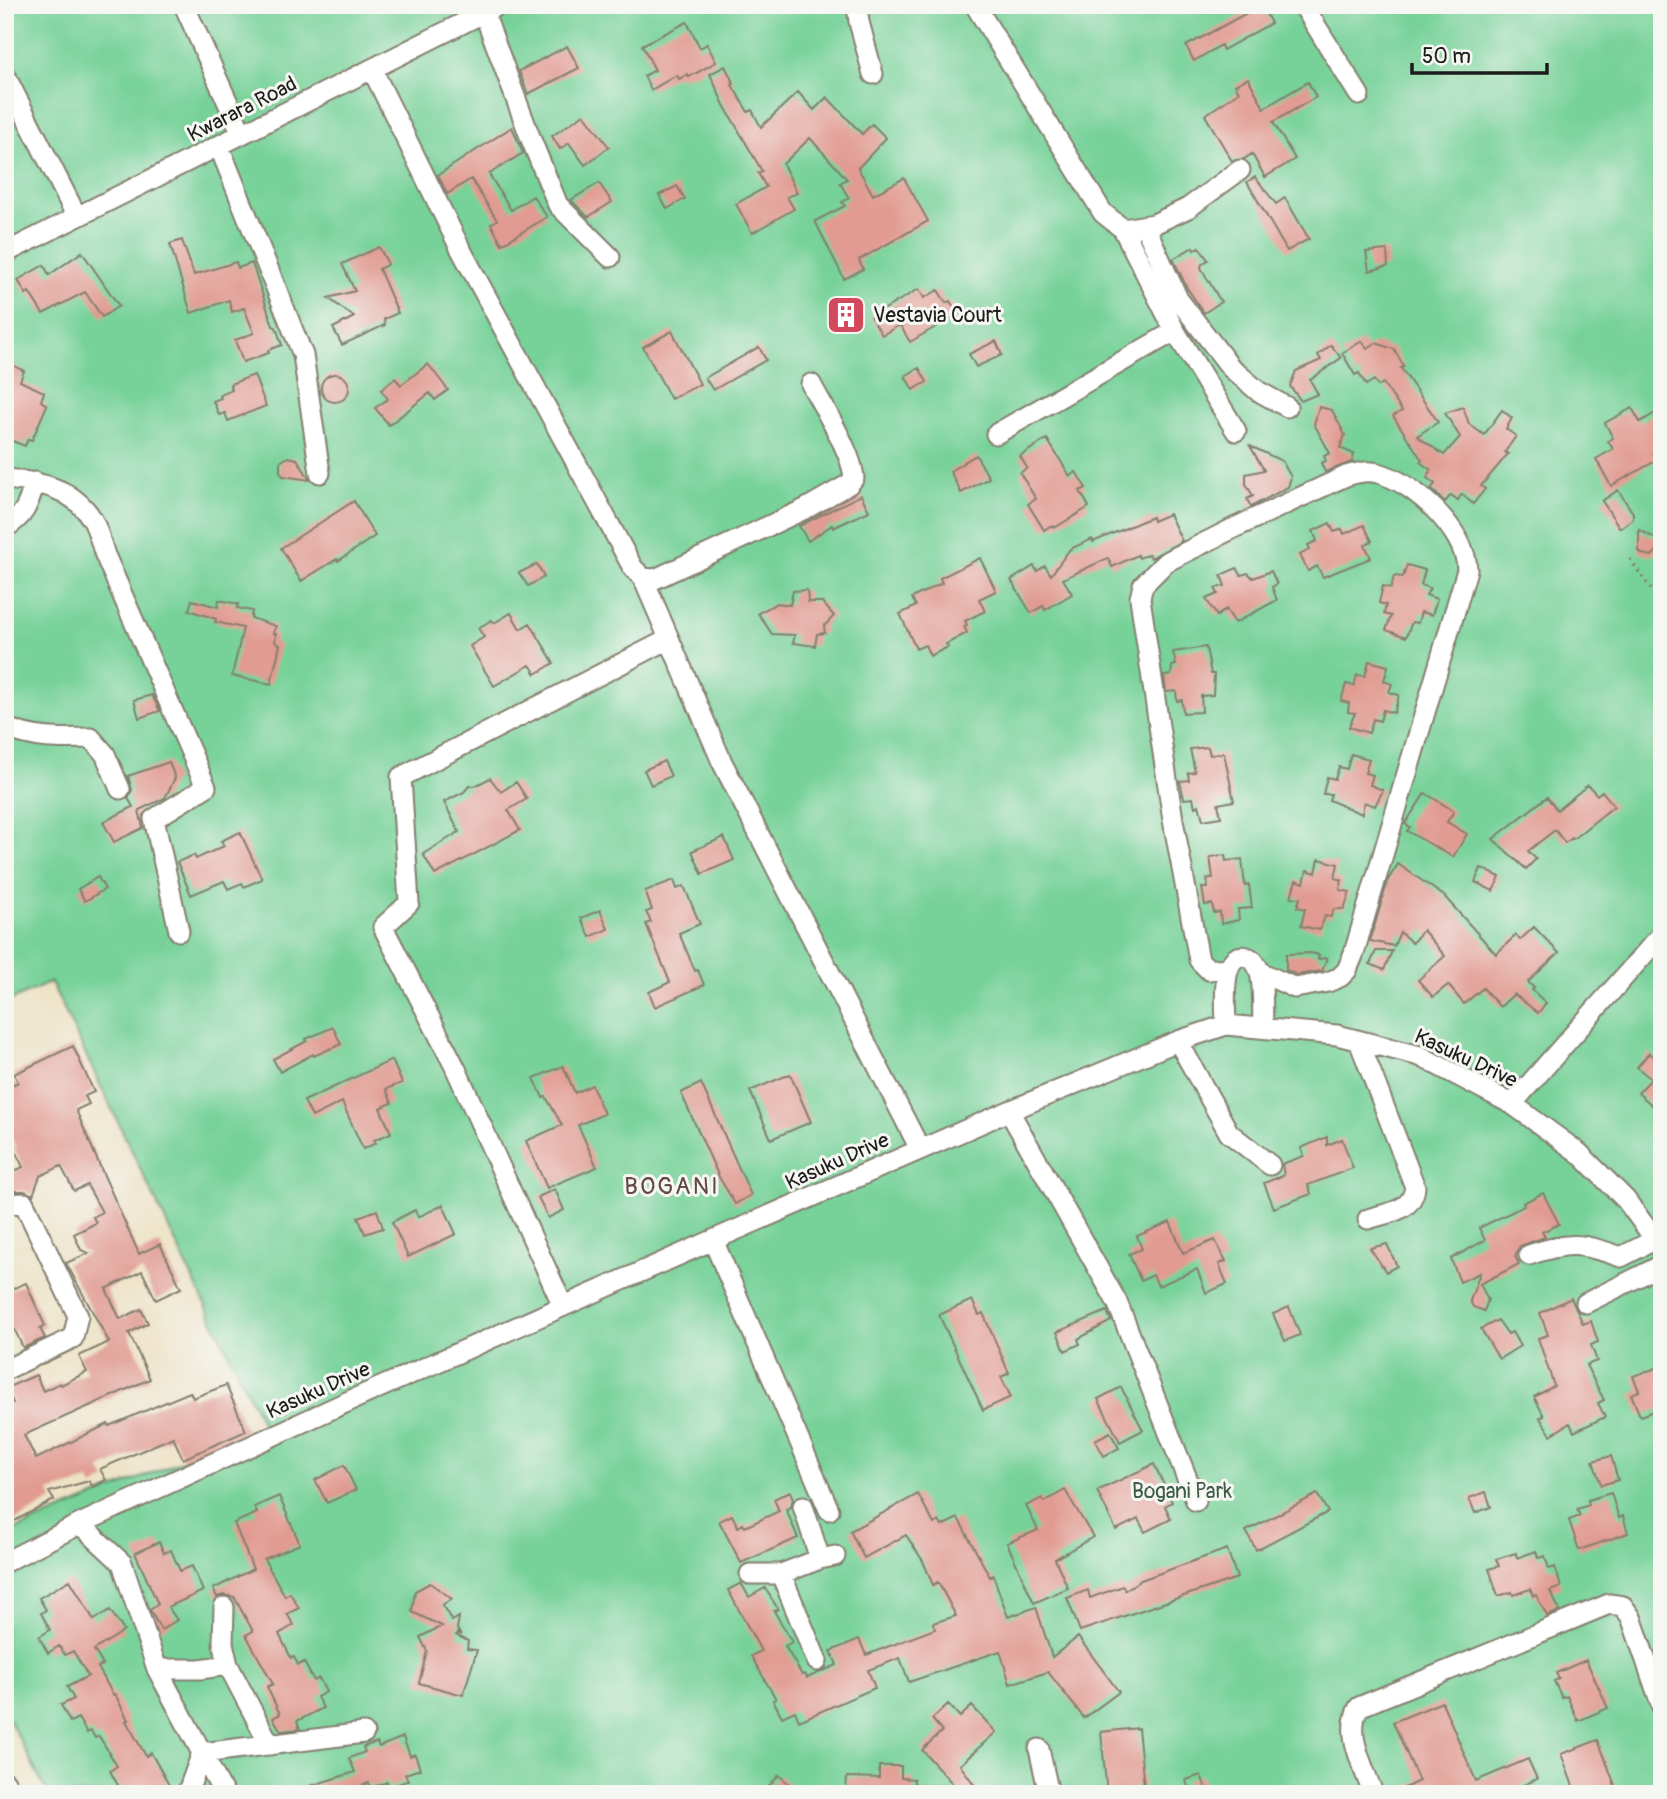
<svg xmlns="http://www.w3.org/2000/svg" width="1667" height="1799" font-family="Pangolin,sans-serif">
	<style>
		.green { fill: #77d299; stroke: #4a775a; stroke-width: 2 }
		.building { fill: #e19b92 }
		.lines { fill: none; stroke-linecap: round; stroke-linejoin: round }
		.minor-casing { stroke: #847f70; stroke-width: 23 }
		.path { stroke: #847f70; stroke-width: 3.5; stroke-dasharray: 2 5; stroke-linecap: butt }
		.minor { stroke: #fff; stroke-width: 19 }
		.labels { text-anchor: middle; stroke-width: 6; stroke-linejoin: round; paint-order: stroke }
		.street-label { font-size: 21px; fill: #1c1c1c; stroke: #f6f6f2 }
		.poi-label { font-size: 21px; fill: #1c1c1c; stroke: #f6f6f2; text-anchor: start }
		.park-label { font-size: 21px; fill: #3c5c48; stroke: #f6f6f2 }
		.quarter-label { font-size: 24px; letter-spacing: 2px; fill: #614845; stroke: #f6f6f2 }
	</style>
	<rect width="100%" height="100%" fill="#f6f6f2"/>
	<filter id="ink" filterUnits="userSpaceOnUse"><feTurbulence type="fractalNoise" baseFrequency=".0143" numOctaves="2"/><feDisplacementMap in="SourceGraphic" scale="14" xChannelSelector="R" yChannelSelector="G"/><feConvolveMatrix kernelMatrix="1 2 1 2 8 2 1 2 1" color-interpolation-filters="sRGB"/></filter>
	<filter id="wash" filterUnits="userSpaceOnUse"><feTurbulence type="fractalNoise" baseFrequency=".00686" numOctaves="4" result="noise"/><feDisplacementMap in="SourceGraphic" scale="28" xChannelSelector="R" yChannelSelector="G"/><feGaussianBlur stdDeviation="1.57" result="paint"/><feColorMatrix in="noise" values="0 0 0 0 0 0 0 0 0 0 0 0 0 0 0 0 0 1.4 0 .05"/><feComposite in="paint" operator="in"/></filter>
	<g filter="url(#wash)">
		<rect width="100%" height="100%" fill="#ede2c5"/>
		<path class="green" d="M5,5H1662V1794H48L5,1712V1534L264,1427L51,982L5,1003Z"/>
		<g id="blocks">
			<path class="building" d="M1261,5L1271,23L1223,50L1221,45L1194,61L1186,46Z
				M687,22L700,48L707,44L716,62L689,77L688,74L679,79L677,75L651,90L644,76L655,70L642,45Z
				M567,46L579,68L528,94L519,71Z
				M725,66L734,84L732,85L748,112L752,110L761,127L798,92L814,110L827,97L862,134L872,124L886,138L858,168L873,195L904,178L928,221L859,260L863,269L844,279L815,221L845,206L842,202L849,198L840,183L847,179L810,138L783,164L797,193L787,197L794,209L752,233L736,204L766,187L758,173L762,171L724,105L710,74Z
				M1248,78L1264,108L1308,82L1316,97L1273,122L1295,159L1265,177L1252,154L1244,159L1232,161L1205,115L1239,92L1235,85Z
				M584,114L609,147L585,165L569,143L560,149L552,136Z
				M512,127L523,153L489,174L511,210L533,196L547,217L502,244L491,224L497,220L471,179L447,194L438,175Z
				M1255,177L1276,204L1285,198L1309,239L1287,251L1247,182Z
				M599,183L612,202L588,217L571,200Z
				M677,186L685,199L667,209L659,195Z
				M182,240L194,275L236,262L238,268L252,263L273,326L276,327L282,345L268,350L269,353L243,362L235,340L254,333L244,308L232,312L229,300L191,313L170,244Z
				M379,247L388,264L379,269L398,313L384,319L385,325L342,345L333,328L354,317L328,298L355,291L342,264Z
				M1193,247L1194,250L1199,247L1208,260L1202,264L1201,268L1221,302L1204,313L1187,288L1173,259Z
				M1387,250L1388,266L1369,271L1366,252Z
				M82,252L119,306L102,317L85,292L43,314L29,292L26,294L18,280L44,265L49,275Z
				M919,289L924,298L938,290L946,303L950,301L958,314L910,342L900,325L882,335L871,317Z
				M672,331L700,384L671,399L643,347Z
				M996,341L1002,355L976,367L969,354Z
				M1362,341L1367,348L1376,343L1394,349L1404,367L1401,368L1438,422L1417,436L1444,455L1460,437L1445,413L1463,407L1469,424L1484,435L1502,410L1512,418L1506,429L1516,436L1505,452L1508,454L1481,486L1485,489L1473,504L1462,494L1458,500L1451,495L1445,502L1431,489L1435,484L1427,478L1431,470L1420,462L1422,460L1393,416L1402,411L1383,383L1378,386L1374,380L1366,385L1359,373L1355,375L1342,353Z
				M1331,345L1341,358L1310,380L1318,394L1301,401L1290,386L1296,371L1321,360L1318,355Z
				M759,347L766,360L713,390L705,378Z
				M5,361L24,371L20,381L44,392L41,401L47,405L32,440L28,439L25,446L5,438Z
				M428,364L448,390L435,400L430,393L389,425L375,408L388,399L381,390L395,378L401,385Z
				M919,368L927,382L913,390L905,376Z
				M321 388a14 14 0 1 1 28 0a14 14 0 1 1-28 0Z
				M254,375L266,406L228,421L225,413L219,415L213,401L221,398L220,395L232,390L230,384Z
				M1319,407L1332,410L1345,435L1340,448L1354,454L1352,462L1325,472L1321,463L1326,461L1324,456L1330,453L1314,424Z
				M1632,408L1640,422L1662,409V448L1653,453L1657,460L1611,486L1596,459L1613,449L1608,441L1613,438L1605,423Z
				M1047,439L1070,476L1076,472L1086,488L1080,491L1089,507L1056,527L1050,526L1044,530L1028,504L1036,499L1020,473L1027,468L1020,456Z
				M1250,446L1282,461L1291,477L1288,487L1251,507L1247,499L1253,496L1246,484V474L1264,470Z
				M976,455L989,478L961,493L950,471Z
				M288,457L297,459L310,480L283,476L280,472V462Z
				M1618,490L1633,513V519L1620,528L1602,501Z
				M861,495L869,511L833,528L832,525L808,541L799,526Z
				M354,501L375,536L338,561L337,559L301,581L281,548Z
				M1169,514L1182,541L1151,558L1149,554L1139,558L1138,555L1112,567L1108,558L1063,579L1072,594L1045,610L1043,606L1031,613L1011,580L1034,566L1037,571L1045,566L1051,575L1070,549L1092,539L1093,542L1152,517L1153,521Z
				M1330,523L1334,532L1342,529L1344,534L1364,525L1372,541L1365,545L1371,558L1323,577L1317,566L1308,571L1300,555L1310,549L1308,545L1317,541L1313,531Z
				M1639,530L1657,539L1659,549L1652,556L1642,554L1639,551Z
				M980,558L996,591L979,599L985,611L965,621L967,625L964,626L967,633L946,644L948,647L930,656L925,645L916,649L900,614L916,606L912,598L942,583L940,578Z
				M537,564L544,577L528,586L519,573Z
				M1407,565L1425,570L1421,585L1430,588L1426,595L1437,599L1432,615L1421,612L1418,623L1412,622L1406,637L1386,630L1391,616L1384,614L1386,605L1379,603L1383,586L1391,588L1394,576L1403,577Z
				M1237,568L1241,575L1248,573L1253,578L1271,571L1277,584L1272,587L1277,600L1235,623L1226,609L1217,616L1206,599L1218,594L1215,588L1225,586L1221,575Z
				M807,590L808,602H822L834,616L824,626L825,633L817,634L815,646L793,643L795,635L772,634L758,613L777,603L790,605L793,591Z
				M192,600L218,607L219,600L238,604L237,608L252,611L251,618L276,626L273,633L276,634L275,642L280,645L271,684L232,676L243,628L215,622L216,619L189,610Z
				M511,613L520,629L530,623L554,663L536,674L530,665L494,686L470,646L484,637L478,628L492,620L494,623Z
				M1206,647L1211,674H1214L1213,695L1201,696L1202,712L1183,713L1182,700L1177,701L1176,691L1166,692L1164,676L1171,675L1172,666L1176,665L1173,652Z
				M1369,661L1388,666L1384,681L1392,684L1389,692L1399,695L1394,713L1383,710L1380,721L1373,719L1369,733L1349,727L1355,713L1348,712L1349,703L1341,701L1346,684L1354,686L1357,675L1365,676Z
				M152,695L160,711L139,718L134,700Z
				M1208,747L1210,755L1224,753L1234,801L1218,804L1221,817L1203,820L1199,805L1195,807L1193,798L1184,799L1180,781L1189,780L1188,773L1195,772L1190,749Z
				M1351,754L1369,759L1365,773L1373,775L1370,785L1383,790L1375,806L1364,802L1362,814L1329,800L1331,794H1323L1327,777L1335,779L1339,767L1347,769Z
				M664,761L671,776L651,785L644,770Z
				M169,762L175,778L165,798L139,810L143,828L114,842L103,822L133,807L128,798L132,790L128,776Z
				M490,778L501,792L516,782L527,799L508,810L520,830L435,875L423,854L459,832L444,802L464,792L469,786H475Z
				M1588,785L1597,795L1602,791L1614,806L1573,839L1572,838L1565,843L1555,830L1528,851L1536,859L1526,869L1493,839L1547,797L1557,810Z
				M1425,793L1454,811L1447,822L1467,834L1453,857L1407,831L1410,827L1405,824Z
				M240,832L262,879L244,887L242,883L228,889L224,881L191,895L177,862L194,855L196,859L224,846L221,841Z
				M724,837L734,860L702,874L692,851Z
				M1225,855L1226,861L1242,859L1245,886L1249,885L1252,908L1238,909L1239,920L1221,924L1220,912L1214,913L1212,904L1205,905L1202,888H1208L1207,879L1213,878L1210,857Z
				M1319,859L1338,864L1335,878L1342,880L1340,890L1350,892L1344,909H1334L1331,917L1325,916L1320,930L1301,926L1305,909L1297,907L1300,898L1291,897L1296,880L1304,883L1307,870L1316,873Z
				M1398,864L1444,896L1496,954L1516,935L1520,940L1534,927L1559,953L1528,982L1534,988L1532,990L1546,1003L1538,1013L1514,994L1500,1007L1483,988L1464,1004L1448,985L1433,997L1418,980L1445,956L1423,930L1412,943L1400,932L1394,946L1370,941L1388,880Z
				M1481,868L1500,877L1493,891L1475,882Z
				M98,877L105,889L85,901L78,889Z
				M674,880L677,889L684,886L700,924L679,933L695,971L698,970L704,985L655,1007L649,992L670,982L646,924L651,922L646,912L652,910L645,891Z
				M600,910L608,929L590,937L581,918Z
				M1376,951H1392L1384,970L1370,964Z
				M1311,953L1319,955L1318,959L1327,958L1322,971L1297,975L1286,970V954Z
				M333,1027L341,1044L314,1056L313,1054L280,1072L273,1059L307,1041L306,1039Z
				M73,1046L94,1092L85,1096L89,1104L76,1110L102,1171L139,1254L160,1244L181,1288L156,1300L142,1271L106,1289L120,1319L141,1309L148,1323L129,1333L150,1379L24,1435L36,1459L108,1424L109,1426L190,1392L193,1398L226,1385L246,1431L183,1459L173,1437L100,1469L106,1480L93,1487L89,1481L49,1492L54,1500L5,1526V1406L13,1403L6,1388L36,1375L43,1391L60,1383L61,1385L87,1372L79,1356L109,1342L66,1263L89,1253L81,1250L74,1234L96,1223L93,1217L102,1212L87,1185L74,1191L61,1166L40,1176L33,1195L24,1191H13L5,1189V1176L23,1167L14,1148L16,1147L5,1128V1089L18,1082L14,1074Z
				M1649,1053L1662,1064V1114L1638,1093L1651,1079L1637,1067Z
				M392,1060L402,1083L386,1089L392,1103L380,1108L391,1133L374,1140L376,1143L363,1149L342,1102L312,1117L304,1101Z
				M563,1066L575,1093L592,1085L604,1114L578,1125L597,1167L547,1188L526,1141L562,1125L546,1097L543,1098L534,1078Z
				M790,1074L811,1122L771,1139L750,1091Z
				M701,1083L751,1195L735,1204L719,1177L681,1093Z
				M1327,1137V1145L1342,1139L1353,1168L1308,1185L1311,1194L1274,1208L1264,1183L1284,1175L1282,1164L1304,1156L1301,1148Z
				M555,1189L564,1210L548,1218L538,1197Z
				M1543,1193L1559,1224L1542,1232L1545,1237L1520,1246L1515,1256L1519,1264L1480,1284L1488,1300L1484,1311L1473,1307L1470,1301L1480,1273L1460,1282L1451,1259L1485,1240L1479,1228L1524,1206L1523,1203Z
				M443,1205L456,1234L408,1257L392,1222L415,1210L418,1217Z
				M377,1210L383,1228L365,1234L358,1217Z
				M1170,1222L1183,1253L1215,1240L1226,1261L1219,1264L1227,1284L1206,1293L1197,1269L1158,1286L1153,1275L1141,1281L1129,1254L1142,1249L1137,1236Z
				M1387,1244L1397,1266L1386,1272L1370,1248Z
				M26,1283L45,1326L40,1328L45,1338L23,1348L15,1330L5,1335V1292Z
				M1571,1298L1583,1324L1591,1321L1598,1342L1591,1345L1597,1361L1586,1365L1604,1400L1598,1403L1605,1417L1574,1432L1570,1423L1551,1435L1540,1418L1544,1416L1534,1397L1554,1386L1538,1338L1548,1335L1540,1313Z
				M972,1300L979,1315L983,1313L1009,1373L1001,1377L1011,1397L983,1410L939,1315Z
				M1289,1307L1300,1335L1285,1341L1273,1314Z
				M1107,1311L1111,1321L1078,1339L1080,1344L1065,1351L1057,1332Z
				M1498,1320L1508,1334L1512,1332L1520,1346L1499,1359L1481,1329Z
				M1662,1366V1408L1640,1416L1631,1394L1639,1391L1633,1376Z
				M1121,1387L1143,1430L1120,1442L1098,1399Z
				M1110,1432L1119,1448L1104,1456L1095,1440Z
				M1611,1456L1618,1480L1601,1485L1593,1461Z
				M1154,1464L1172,1502L1165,1506L1171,1519L1145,1532L1138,1519L1116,1530L1097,1491Z
				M344,1465L356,1490L327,1503L315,1480Z
				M1065,1490L1093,1537L1055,1559L1068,1588L1034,1603L1007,1543L1038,1530L1026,1506L1042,1498L1044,1502Z
				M790,1491L793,1499L791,1507L786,1509L798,1538L741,1563L719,1521L732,1515L738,1527L743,1524L745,1527L779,1511L774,1499Z
				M1486,1492L1491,1507L1475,1513L1469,1498Z
				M1611,1493L1619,1518L1623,1516L1628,1533L1579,1550L1569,1520L1580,1516L1577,1509L1589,1505L1588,1500Z
				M918,1494L934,1524L939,1521L942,1526L958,1518L990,1577L993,1575L1008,1617L1036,1607L1052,1657L1078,1637L1119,1692L1084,1718L1048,1672L1010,1684L1000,1651L909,1682L900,1658L868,1670L875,1688L799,1721L795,1711L782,1717L773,1700L776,1699L751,1656L761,1651L728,1590L741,1583L749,1597L765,1588L778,1609L774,1611L792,1642L785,1646L802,1675L805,1674L807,1678L837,1665L831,1651L859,1639L866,1655L935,1629L933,1623L956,1616L938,1582L933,1585L923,1561L906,1535L864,1558L850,1531Z
				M1317,1494L1328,1512L1256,1550L1246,1531Z
				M279,1496L300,1544L264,1559L285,1596L290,1593L299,1608L287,1614L294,1625L279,1634L291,1658L294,1657L298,1665L304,1662L314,1681L319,1678L326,1692L317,1697L323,1708L297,1721L300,1729L281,1731L273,1718L280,1714L267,1687L273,1684L246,1635L253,1631L234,1597L224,1595L217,1597L213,1589L253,1569L234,1523L257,1513L254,1507Z
				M159,1542L164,1553L171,1550L180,1571L192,1566L203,1591L168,1607L177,1620L161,1630L150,1610L158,1604L135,1553Z
				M1227,1549L1237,1578L1080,1631L1067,1598L1088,1590L1090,1598L1123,1586L1125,1590L1141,1580Z
				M1536,1551L1538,1558L1545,1556L1549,1569L1555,1567L1561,1587L1550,1591L1560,1611L1547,1616L1536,1595L1533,1596L1530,1589L1513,1595L1512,1592L1498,1596L1489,1569L1499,1566L1496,1559L1516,1553L1517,1558Z
				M70,1580L94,1620L110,1610L124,1631L94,1650L103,1665L98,1667L113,1695L115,1694L128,1720L126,1721L146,1756L151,1753L174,1794H123L110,1771L117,1766L99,1736L95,1738L91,1731L87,1733L78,1718L70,1722L61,1705L74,1699L67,1687L88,1676L73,1651L65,1655L59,1646L48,1653L39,1637L50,1630L41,1613L46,1610L39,1598Z
				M430,1583L452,1599L442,1605L452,1621L459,1617L457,1629L460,1634L457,1633L456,1635L468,1641L467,1649L477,1650L463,1695L419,1683L427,1651L420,1637L442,1626L412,1612L415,1591Z
				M1586,1660L1608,1708L1578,1721L1567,1696L1562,1698L1554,1681L1559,1679L1556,1673Z
				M1442,1702L1476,1781L1528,1759L1537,1779L1503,1794H1392L1419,1781L1393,1722Z
				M948,1704L960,1717L972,1706L996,1732L960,1765L981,1794H962L922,1750L942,1731L932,1719Z
				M1138,1728L1144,1786L1133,1787L1134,1794H1107L1101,1732Z
				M403,1737L410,1756L415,1754L420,1769L405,1774L408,1780L389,1788L387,1782L371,1788L369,1783L341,1794H297V1790L355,1772L349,1758L365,1752L363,1747L377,1742L379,1747Z
				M1598,1740L1616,1788L1600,1794H1576L1561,1754Z
				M879,1766H901V1778L914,1779V1794H846L847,1777L879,1778Z
				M779,1775L800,1794H762Z
				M1201,1775L1208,1794H1190L1186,1780Z"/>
		</g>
	</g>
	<g filter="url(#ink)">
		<use href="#blocks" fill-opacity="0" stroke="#847f70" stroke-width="2"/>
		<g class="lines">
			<g class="minor-casing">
				<path id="minor" d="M184,5L242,134
					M857,5L859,22L873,74
					M975,5L1103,213L1123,229L1154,224L1188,208L1240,170
					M1303,5L1359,95
					M484,13L532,142L558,205L610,257
					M372,69L460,248L633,568L643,578L655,579L807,508L849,484L854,478C852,452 824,409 811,384
					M5,75L77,217
					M219,146L303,355L320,473
					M1145,226L1178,299L1231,368L1258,391L1287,407
					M1123,229L1175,331L1236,431
					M5,253L499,5
					M996,434L1175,331
					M5,479C39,482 72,487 92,519C98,529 101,544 105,555L206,787L154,819L179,931
					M5,528C26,515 28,504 35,482
					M643,578L722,762L920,1149
					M5,727C33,740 61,739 91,738L105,754L120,789
					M1227,968L1209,970L1199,960L1173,820L1140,598L1143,585L1166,562L1234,528L1346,476C1357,473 1367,470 1378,473C1414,482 1467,532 1467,570L1354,953L1347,970L1340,977L1328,982L1295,988L1260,972
					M1226,1025C1226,1010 1219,949 1247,957C1253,958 1258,966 1260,973C1264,989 1262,1010 1263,1027
					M1178,1041L1229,1133L1270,1165
					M1359,1041L1415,1187C1412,1212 1389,1212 1368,1219
					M1512,1104L1662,934
					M1009,1111L1117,1302L1196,1501
					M5,1204L24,1203L78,1316L73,1338L5,1370
					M713,1240L829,1510
					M1529,1255C1569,1241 1581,1243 1621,1257L1656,1239
					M1586,1303L1662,1265
					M563,1306L455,1067L383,927L409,903L401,777L669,639
					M803,1506L820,1559
					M80,1524L122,1563L157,1669L224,1794
					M5,1562L80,1524L338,1406L713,1240L1009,1111L1178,1041L1226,1025L1337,1035L1420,1056L1512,1104L1579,1153L1626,1200L1662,1249
					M750,1574H781L820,1559L835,1556
					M781,1574L817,1661
					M224,1607L223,1643L228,1665
					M157,1669H200L228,1665L270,1745
					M1039,1749L1049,1794
					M5,1782L11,1794
					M187,1794L202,1753L364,1733
					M1373,1794C1364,1766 1344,1734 1359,1707L1609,1604L1623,1606L1631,1617L1662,1707"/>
			</g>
			<path class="path" d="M1630,559L1662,605"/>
			<use href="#minor" class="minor"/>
		</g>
	</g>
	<defs>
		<g id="building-square" transform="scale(2.0125)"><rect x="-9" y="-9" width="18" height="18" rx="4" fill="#d1495b" stroke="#f6f6f2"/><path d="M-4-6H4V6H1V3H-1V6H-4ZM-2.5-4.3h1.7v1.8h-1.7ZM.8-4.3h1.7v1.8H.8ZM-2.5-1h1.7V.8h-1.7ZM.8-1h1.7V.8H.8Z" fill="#fff"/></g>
	</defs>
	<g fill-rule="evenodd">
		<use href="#building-square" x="846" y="315"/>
	</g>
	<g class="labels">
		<g class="street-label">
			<text transform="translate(242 109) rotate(-27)" y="7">Kwarara Road</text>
			<text transform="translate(1466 1058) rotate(25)" y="7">Kasuku Drive</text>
			<text transform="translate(837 1161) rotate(-24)" y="7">Kasuku Drive</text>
			<text transform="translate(318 1390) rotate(-24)" y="7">Kasuku Drive</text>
		</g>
		<g class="poi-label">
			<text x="873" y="322">Vestavia Court</text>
		</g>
		<g class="park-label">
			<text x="1182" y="1498">Bogani Park</text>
		</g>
		<g class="quarter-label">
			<text x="672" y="1194">BOGANI</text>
		</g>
	</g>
	<rect width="1667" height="1799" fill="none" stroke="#f6f6f2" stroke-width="28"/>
	<path d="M1412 63v10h135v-10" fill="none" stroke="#1c1c1c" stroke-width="3.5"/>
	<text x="1422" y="63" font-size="21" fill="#1c1c1c" stroke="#f6f6f2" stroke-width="5" paint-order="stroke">50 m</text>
</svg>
